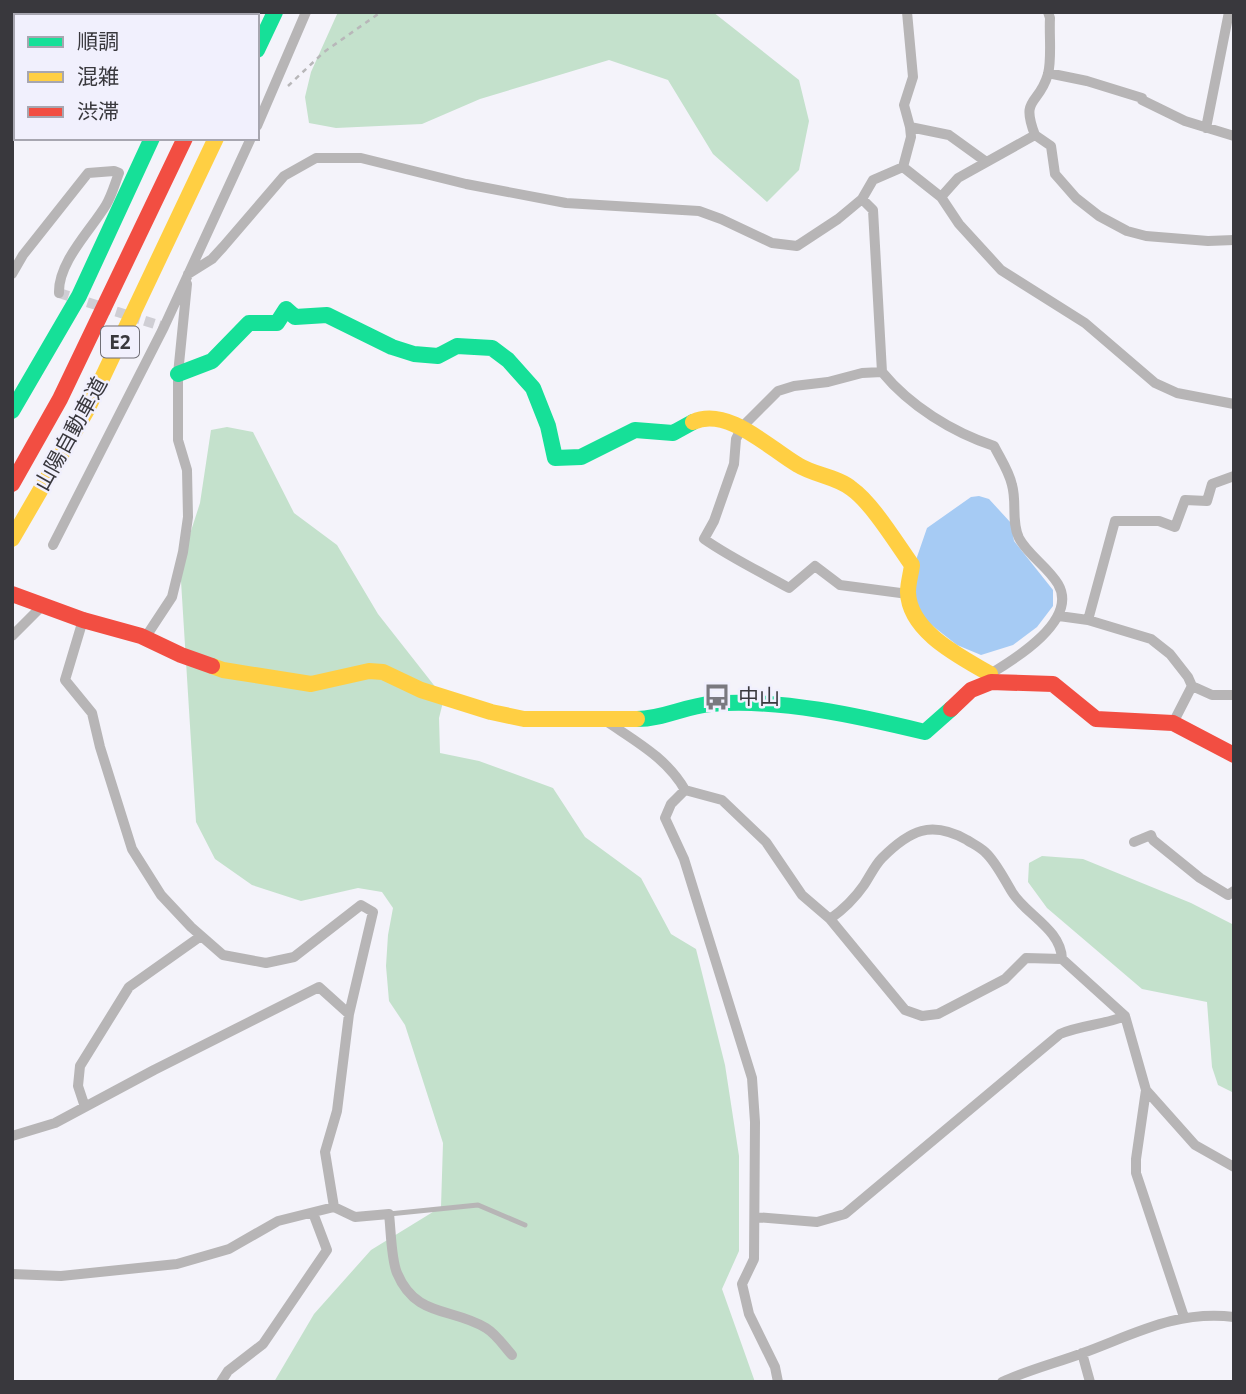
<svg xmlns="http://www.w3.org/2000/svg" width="1246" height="1394" font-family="'Noto Sans','Noto Sans JP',sans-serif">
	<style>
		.green { fill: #c4e1cc }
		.water { fill: #a6cbf4 }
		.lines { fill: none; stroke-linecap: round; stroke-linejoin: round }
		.street-tunnel { stroke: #cfced4; stroke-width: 10; stroke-dasharray: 10 5; stroke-linecap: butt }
		.path { stroke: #b8b7b9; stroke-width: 2.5; stroke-dasharray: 5 5; stroke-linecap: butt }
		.lane { stroke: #b7b5b6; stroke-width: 5 }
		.street { stroke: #b7b5b6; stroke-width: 10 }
		.fast { stroke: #16e098; stroke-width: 16 }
		.slow { stroke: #ffcf43; stroke-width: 16 }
		.jam { stroke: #f24e42; stroke-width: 16 }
		.labels { text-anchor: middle; stroke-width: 5; stroke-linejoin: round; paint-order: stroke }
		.shield { fill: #f1f0fd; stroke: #706f77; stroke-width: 2 }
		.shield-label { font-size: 19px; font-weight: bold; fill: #39383d }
		.street-label { font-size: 21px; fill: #39383d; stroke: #f1f0fd }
		.poi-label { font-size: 21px; fill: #39383d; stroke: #f1f0fd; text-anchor: start }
	</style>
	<rect width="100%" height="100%" fill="#f4f3fa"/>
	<path class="green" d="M338,12H713L799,80L809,121L799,170L767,202L713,154L668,80L609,60L480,99L422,124L336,128L309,123L305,97L311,72Z
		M227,427L253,432L294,513L337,545L378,614L444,698L439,718L440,753L479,761L553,788L585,837L641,878L671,934L696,949L725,1065L739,1156V1251L722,1289L755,1382H274L314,1314L371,1250L441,1207L443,1143L405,1025L389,1001L386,966L388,935L393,908L382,892L358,888L301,901L252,885L215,859L196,822L180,565L200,503L211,430Z
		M1042,856L1083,859L1191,903L1234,925V1093L1218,1085L1212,1067L1207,1002L1142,989L1047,908L1028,882L1029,863Z"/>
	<path class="water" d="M979,496L989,499L1011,523L1014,541L1053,590V606L1037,627L1013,645L981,655L957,645L920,616L914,593L917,557L927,528L971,497Z"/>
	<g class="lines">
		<path class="street-tunnel" d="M59,293L164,327"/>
		<path class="path" d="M288,86L324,52L381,12"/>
		<path class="lane" d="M389,1214L478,1205L525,1225"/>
		<path class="street" d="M17,16V12
			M16,27V64
			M1048,73L1087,81L1142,98V100L1185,121L1234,136
			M12,119L16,108
			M257,126L306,12
			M910,127L949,135L985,161
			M1206,128L1229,12
			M1035,135L1051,146L1055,174L1076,198L1099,216L1127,231L1146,236L1208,241L1234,240
			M903,167L941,197L959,224L1001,270L1085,323L1155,383L1177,393L1234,404
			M941,197L958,178L1035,135C1020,96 1039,106 1048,74C1052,58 1049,36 1050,18L1048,12
			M862,199L873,210L882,372C910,406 952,432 994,446C1000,458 1009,471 1012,485C1017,502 1011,522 1019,538C1028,555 1048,567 1058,584C1079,620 1015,659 990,674
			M12,274L23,255L88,173L114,171L119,173C115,183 112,195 106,205C91,230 58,262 59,293
			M188,274L212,259L223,247L284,176L316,158H361L466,184L566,203L699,211L721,219L772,243L797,246L838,219L862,199L873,180L903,167L911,137L910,127L904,105L913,77L907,12
			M882,372L862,373L828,382L794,386L778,391L742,427L736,439L734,464L714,521L704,539C731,558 761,572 789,588L815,566L840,585L908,594
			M53,545L164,327L251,138
			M1059,616L1088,620L1151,639L1170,654L1188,677L1192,686L1212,695H1234
			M83,620L65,680L92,713L100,747L132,849L161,895L191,927L223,955L266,963L294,957L361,905L373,912L349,1014L337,1111L325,1152L334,1207
			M1088,620L1115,521H1159L1175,527L1185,500L1207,501L1212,484L1234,476
			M12,636L42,606
			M145,638L172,597L183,552L188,517L187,470L178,440V374L187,284
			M606,721C635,741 667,758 685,790L722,800L766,842L802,895L830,919L905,1010L922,1016L938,1014L1005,979L1026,958L1062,959L1125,1016L1146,1090L1136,1159V1173L1184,1317
			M1173,723L1192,686
			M685,790L671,804L665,818L684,859L752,1078L755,1122L754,1259L742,1284L749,1314L775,1367L778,1382
			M1134,842L1151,835L1153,840L1200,878L1228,895L1234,891
			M830,919C844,909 855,898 864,885C870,876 875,865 882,858C910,830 931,820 967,840C973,844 980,847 985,852C996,862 1004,879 1012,892C1026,915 1061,929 1062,959
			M1146,1090L1195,1145L1234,1167
			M85,1107L78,1086L80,1066L129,987L201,936
			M12,1136L55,1123L154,1070L319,987L349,1014
			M755,1217L817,1222L845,1214L1060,1034C1081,1025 1104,1025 1125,1016
			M12,1274L61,1276L177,1264L229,1249L278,1221L334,1207L355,1217L389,1214C391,1230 391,1259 397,1273C416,1318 451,1307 486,1328C496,1334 504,1346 512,1355
			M1082,1353L1090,1382
			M221,1382L228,1371L263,1344L327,1250L313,1213
			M1002,1382C1028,1370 1056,1363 1083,1353C1135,1334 1176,1310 1234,1317"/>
		<path class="fast" d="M242,16L244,12
			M257,50L275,12
			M178,374L212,361L249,323H277L286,309L295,317L327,315L392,347L414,354L438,356L457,346L492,348L508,360L533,388L548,426L555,458L581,457L635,430L673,433L693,422
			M12,411L79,296L152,138
			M637,719C663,719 685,706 711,704C779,698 859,716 925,732L951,709"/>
		<path class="slow" d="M693,422C728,406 770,449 798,465C814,475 838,477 852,489C872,503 897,544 912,565C911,574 908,583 908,592C909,632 961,657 990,674L991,682
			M12,539L87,410L216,138
			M212,666L223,670L311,684L369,671L383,672L421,690L491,712L524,719H637"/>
		<path class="jam" d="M206,16L208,12
			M12,484L60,399L185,138
			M12,594L83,620L141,636L181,655L212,666
			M951,709L971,690L991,682L1053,684L1096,719L1173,723L1234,755"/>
	</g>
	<defs>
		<g id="bus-bare" transform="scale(2.1)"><path d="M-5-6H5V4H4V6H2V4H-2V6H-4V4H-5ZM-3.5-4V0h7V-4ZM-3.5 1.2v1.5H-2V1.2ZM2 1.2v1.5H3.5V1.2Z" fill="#7a797f" stroke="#f1f0fd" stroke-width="2.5" paint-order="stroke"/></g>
	</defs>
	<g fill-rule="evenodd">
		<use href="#bus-bare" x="717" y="697"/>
	</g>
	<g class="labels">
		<rect class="shield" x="101" y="326.5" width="38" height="31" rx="5"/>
		<g class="shield-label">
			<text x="120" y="349">E2</text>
		</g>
		<g class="street-label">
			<text transform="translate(71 434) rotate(-61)" y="7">山陽自動車道</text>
		</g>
		<g class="poi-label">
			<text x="738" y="704">中山</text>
		</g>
	</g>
	<rect width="1246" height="1394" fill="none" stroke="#39383d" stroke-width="28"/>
	<rect x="14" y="14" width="245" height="126" fill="#f1f0fd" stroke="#a7a6b0" stroke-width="2"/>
	<rect x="28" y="37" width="35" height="10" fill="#16e098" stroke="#a7a6b0" stroke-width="2"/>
	<text x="77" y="49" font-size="21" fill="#39383d">順調</text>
	<rect x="28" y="72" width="35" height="10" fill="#ffcf43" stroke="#a7a6b0" stroke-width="2"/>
	<text x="77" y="84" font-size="21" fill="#39383d">混雑</text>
	<rect x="28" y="107" width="35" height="10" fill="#f24e42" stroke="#a7a6b0" stroke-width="2"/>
	<text x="77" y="119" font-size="21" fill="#39383d">渋滞</text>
</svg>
